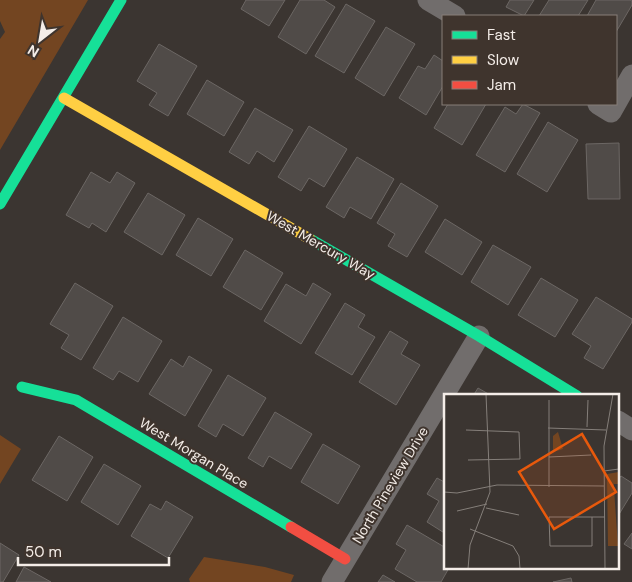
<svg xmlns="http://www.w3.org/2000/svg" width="632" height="582" font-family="'DM Sans',sans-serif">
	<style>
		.green { fill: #734521 }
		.building { fill: #504b48; stroke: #6c6764 }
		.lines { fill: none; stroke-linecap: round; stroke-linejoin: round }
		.street { stroke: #716d6c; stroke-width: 21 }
		.fast { stroke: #16e098; stroke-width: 11 }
		.slow { stroke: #ffcf43; stroke-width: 11 }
		.jam { stroke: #f24e42; stroke-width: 11 }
		.labels { text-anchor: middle; stroke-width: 4; stroke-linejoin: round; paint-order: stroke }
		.street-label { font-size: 14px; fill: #f4ede8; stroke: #3f342d }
		.inset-road { fill: none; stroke: #857f7a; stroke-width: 1 }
		.view { fill: #e8590c; fill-opacity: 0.15; stroke: #e8590c; stroke-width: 2.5 }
		.inset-edge { fill: none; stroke: #f4ede8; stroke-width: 2.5 }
	</style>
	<rect width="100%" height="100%" fill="#3b3531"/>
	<path class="green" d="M0,0H88L0,150V39L5,32L0,21Z
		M0,435L21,449L0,484Z
		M204,557L265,567L294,575L291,582H190L189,579Z"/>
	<path class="building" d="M246,0H285L269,26L241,9Z
		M300,0H324L335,7L306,54L278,37Z
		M510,0H534L524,16L506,7Z
		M549,0H588L578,16H539Z
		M596,0H630L632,1V5L616,32V16H587Z
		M346,4L375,21L344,73L315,56Z
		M386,27L415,44L384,96L355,78Z
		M159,44L197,66L168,116L149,105L157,93L137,81Z
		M434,55L443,61V86L426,115L399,98L418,66L425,69Z
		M207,80L244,102L224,136L187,114Z
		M448,104H486L462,145L434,128Z
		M523,104L540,113L505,172L476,155L505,107L516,114Z
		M255,108L293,130L274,162L257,151L249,164L229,152Z
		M548,122L578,140L547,192L517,174Z
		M309,126L347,149L324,187L309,178L301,191L278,177Z
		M619,143L620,199H588L586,144Z
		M357,157L394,179L371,219L350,207L344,218L326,207Z
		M91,172L110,183L117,172L135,183L106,232L92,223L89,228L66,215Z
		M401,183L438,206L407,257L388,246L395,234L377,223Z
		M148,193L185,215L162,255L124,232Z
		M198,218L233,239L211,276L176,255Z
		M445,219L482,242L462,275L425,252Z
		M493,245L531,267L508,305L471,282Z
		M245,250L283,273L261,310L223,287Z
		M541,278L578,300L555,337L518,315Z
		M75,283L113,306L81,360L61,348L69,335L50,324Z
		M313,283L331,294L301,344L264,321L286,284L306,296Z
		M596,297L632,319V322L603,369L584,358L591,346L572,334Z
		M345,303L365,315L358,327L375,337L352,375L315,353Z
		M123,317L162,341L138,382L119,371L113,380L93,368Z
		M390,331L408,342L401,354L420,365L396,405L359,382Z
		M189,356L212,370L185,416L149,394L171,359L183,367Z
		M228,375L266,398L243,436L223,424L216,437L198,426Z
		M478,388L492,396H473Z
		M275,412L312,434L291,469L269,456L263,467L248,458Z
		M59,436L93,457L67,501L32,480Z
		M323,444L360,466L338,504L301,482Z
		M104,464L141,486L118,525L81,502Z
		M621,476L632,483V493L618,516V480Z
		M437,478L446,483V534L427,522L439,501L427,494Z
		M166,501L193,517L168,558L131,536L150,504L161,510Z
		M407,525L446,548V568H449L441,582H417L395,569L406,550L396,544Z
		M632,533V549L624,544Z
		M0,543L19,555L3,582H0Z
		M24,567L51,582H16Z
		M383,575L395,582H378Z
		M571,578L572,582H553Z"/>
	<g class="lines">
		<path class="street" d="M428,0L455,16
			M598,104L611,112L632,75
			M618,421L632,430
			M332,582L479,336"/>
		<path class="fast" d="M0,204L121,0
			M310,239L479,336L577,396
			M22,387L76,400L291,527"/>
		<path class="slow" d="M64,98L310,239"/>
		<path class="jam" d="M291,527L345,559"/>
	</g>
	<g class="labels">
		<g class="street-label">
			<text transform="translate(321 245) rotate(30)" y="5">West Mercury Way</text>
			<text transform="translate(194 453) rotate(31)" y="5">West Morgan Place</text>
			<text transform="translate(390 485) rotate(-59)" y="5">North Pineview Drive</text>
		</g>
	</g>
	<g transform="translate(444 394)">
		<rect width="175" height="175" fill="#3b3531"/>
		<path d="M114,38L119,55L109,58V42ZM175,78V90H170V95L174,152H164L163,80Z" fill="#734521"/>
		<path class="inset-road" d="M143,33L144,6M104,34L162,36M22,36L75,38L76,65L24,66M105,63L147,61M160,77L175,75M105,93V6M0,98L13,99L53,91L160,92M42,114L75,121M13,117L43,110M148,123V152H106L105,123H161M26,135L69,152L75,162L76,175M24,175L26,151L46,98L42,0M161,175L160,52L169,0"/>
		<path class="view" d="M138,40L172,98L110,135L75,78Z"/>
		<rect width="175" height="175" class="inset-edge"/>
	</g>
	<rect x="442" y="15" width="175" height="90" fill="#3f342d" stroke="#877e78"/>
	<rect x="452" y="31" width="25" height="8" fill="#16e098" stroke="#877e78"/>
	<text x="487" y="40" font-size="15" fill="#f4ede8">Fast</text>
	<rect x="452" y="56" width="25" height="8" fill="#ffcf43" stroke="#877e78"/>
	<text x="487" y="65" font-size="15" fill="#f4ede8">Slow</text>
	<rect x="452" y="81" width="25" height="8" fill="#f24e42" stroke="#877e78"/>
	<text x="487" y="90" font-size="15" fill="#f4ede8">Jam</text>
	<g transform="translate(40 40) rotate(211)" stroke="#3f342d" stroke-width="4" paint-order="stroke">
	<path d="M0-4L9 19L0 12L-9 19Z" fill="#f4ede8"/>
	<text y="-8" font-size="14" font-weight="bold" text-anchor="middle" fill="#f4ede8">N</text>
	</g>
	<path d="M18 557v8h151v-8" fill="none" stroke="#f4ede8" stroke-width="2.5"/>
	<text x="25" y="557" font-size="15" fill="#f4ede8" stroke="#3f342d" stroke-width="4" paint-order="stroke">50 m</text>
</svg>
